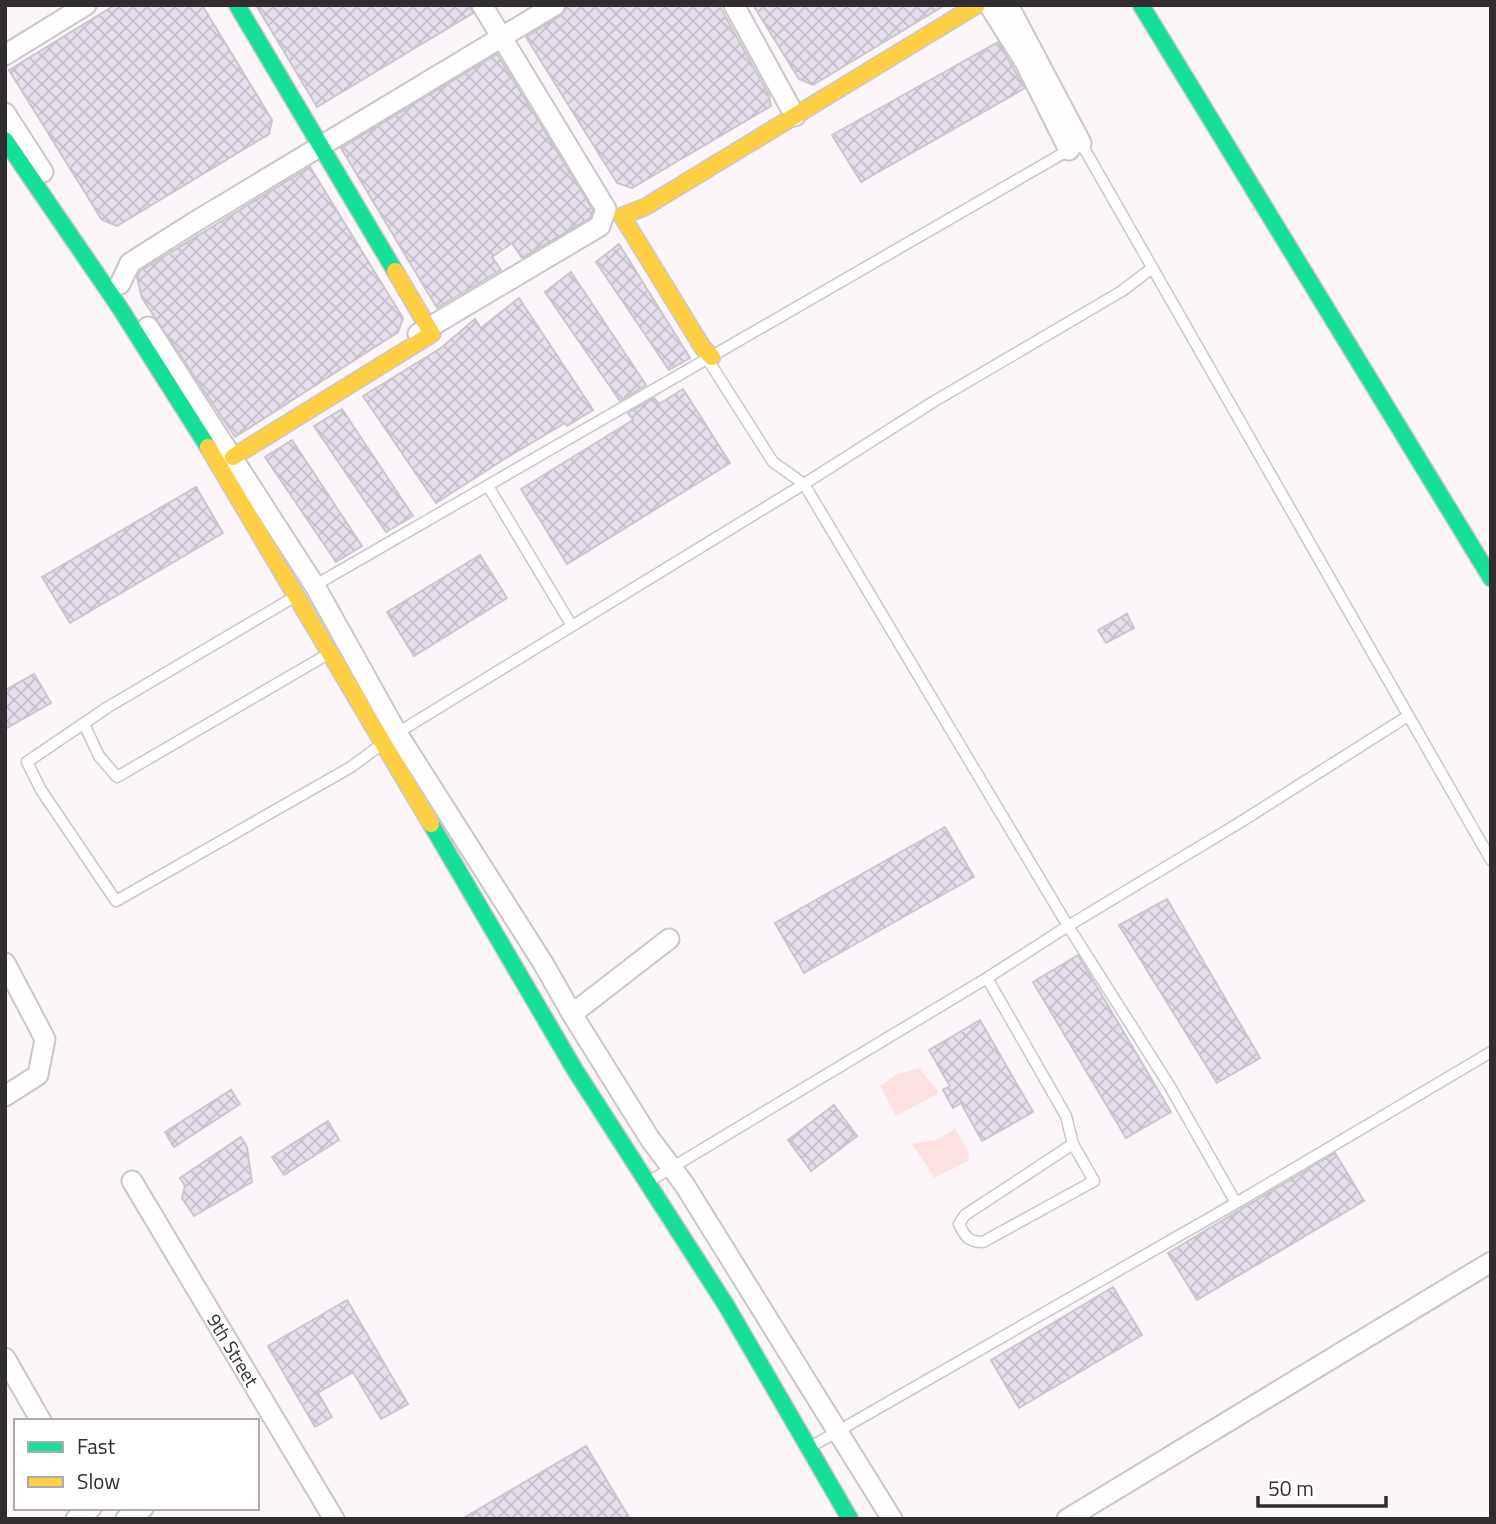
<svg xmlns="http://www.w3.org/2000/svg" width="1496" height="1524" font-family="'Titillium Web',sans-serif">
	<style>
		.green { fill: #fde2e1 }
		.building { fill: url(#building-cross-hatch); stroke: #c9c6cb; stroke-width: 2 }
		.lines { fill: none; stroke-linecap: round; stroke-linejoin: round }
		.lane-casing { stroke: #cac6ca; stroke-width: 13 }
		.street-casing { stroke: #cac6ca; stroke-width: 23 }
		.fast-casing { stroke: #cac6ca; stroke-width: 19 }
		.slow-casing { stroke: #cac6ca; stroke-width: 19 }
		.lane { stroke: #fffefe; stroke-width: 10 }
		.street { stroke: #fffefe; stroke-width: 19 }
		.fast { stroke: #16e098; stroke-width: 16 }
		.slow { stroke: #ffcf43; stroke-width: 16 }
		.labels { text-anchor: middle; stroke-width: 5; stroke-linejoin: round; paint-order: stroke }
		.street-label { font-size: 19px; fill: #322d31; stroke: #fff }
	</style>
	<defs>
		<pattern id="building-cross-hatch" width="8" height="8" patternUnits="userSpaceOnUse" patternTransform="scale(1.75)"><rect width="8" height="8" fill="#e5deec"/><path d="M0 0l8 8M0 8l8-8" fill="none" stroke="#c5bfcb"/></pattern>
	</defs>
	<rect width="100%" height="100%" fill="#fcf6fb"/>
	<path class="green" d="M919,1068L939,1093L896,1116L880,1086L897,1074Z
		M955,1129L968,1151L969,1160L935,1178L912,1144L936,1140Z"/>
	<path class="building" d="M115,5H202L272,120L269,134L117,226L102,220L9,70Z
		M256,5H470L473,13L317,107Z
		M569,5H719L769,95L771,106L632,188L617,183L526,37L561,15Z
		M753,5H945L813,85L799,79Z
		M998,42L1025,88L861,182L832,135Z
		M497,54L593,210L590,218L522,258L512,243L492,257L501,270L437,308L341,148Z
		M310,167L403,318L398,332L235,437L142,298L137,277L140,271Z
		M619,244L690,358L669,370L596,262Z
		M571,272L646,385L620,401L545,292Z
		M519,298L593,410L567,426L565,423L506,458L436,503L363,396L441,348L475,319L481,328Z
		M683,389L730,463L567,564L521,489L633,420L628,413L654,398L659,404Z
		M342,409L413,516L386,532L314,426Z
		M292,440L362,546L336,562L265,457Z
		M196,487L223,533L70,623L42,577Z
		M480,555L507,598L414,656L387,612Z
		M1127,614L1134,628L1106,643L1098,630Z
		M34,674L51,703L5,729V690Z
		M945,827L974,877L804,973L775,923Z
		M1167,899L1260,1058L1217,1083L1119,925Z
		M1078,955L1171,1112L1126,1138L1033,982Z
		M980,1020L1033,1112L982,1141L961,1103L953,1108L943,1090L950,1086L929,1050Z
		M231,1090L240,1104L174,1147L165,1132Z
		M834,1105L857,1136L811,1171L788,1140Z
		M328,1121L339,1140L284,1175L272,1157Z
		M241,1137L247,1147L252,1182L194,1216L182,1198L185,1186L180,1178Z
		M1335,1153L1364,1201L1197,1300L1168,1253Z
		M1113,1287L1142,1335L1019,1408L991,1360Z
		M347,1300L408,1404L381,1419L353,1372L318,1393L332,1417L315,1427L268,1346Z
		M586,1446L630,1519H462Z"/>
	<g class="lines">
		<g class="lane-casing">
			<path id="lane" d="M708,360L773,462L804,484L933,402L1122,291L1152,268
				M488,486L572,626
				M312,587L1081,143L1491,860
				M296,596L108,707L27,762L41,790L116,901L351,767L382,744
				M84,724L99,756L117,777L328,654
				M394,735L804,484L1068,926L987,978L648,1182
				M987,978L1066,1116L1073,1144L965,1215L959,1224C965,1237 969,1242 983,1242L1094,1181L1073,1144
				M1236,1203L1169,1085L1068,926L1239,823L1408,716
				M812,1446L1236,1203L1491,1052"/>
		</g>
		<g class="street-casing">
			<path id="street" d="M734,5L795,116
				M989,5L1026,64L1069,150
				M1008,5L1081,143
				M5,55L86,5
				M5,113L43,172
				M120,284L130,263L193,223L555,5
				M148,327L315,586L397,733L543,963L572,1014
				M418,334L600,226L606,209L482,5
				M669,939L572,1014L650,1139L684,1184L892,1519
				M5,963L45,1039L38,1075L5,1096
				M132,1181L334,1519
				M5,1358L41,1421
				M76,1519L91,1508
				M126,1519L143,1508
				M1067,1519L1491,1262"/>
		</g>
		<g class="fast-casing">
			<path id="fast" d="M237,5L395,271
				M1141,5L1491,578
				M5,140L118,305L208,447
				M431,824L575,1070L726,1305L850,1519"/>
		</g>
		<g class="slow-casing">
			<path id="slow" d="M712,357L703,348L622,216L645,207L977,5
				M208,447L431,824
				M233,457L432,334L395,271"/>
		</g>
		<use href="#lane" class="lane"/>
		<use href="#street" class="street"/>
		<use href="#fast" class="fast"/>
		<use href="#slow" class="slow"/>
	</g>
	<g class="labels">
		<g class="street-label">
			<text transform="translate(233 1350) rotate(59)" y="7">9th Street</text>
		</g>
	</g>
	<rect width="1496" height="1524" fill="none" stroke="#322d31" stroke-width="14"/>
	<rect x="14" y="1419" width="245" height="91" fill="#ffffff" stroke="#adabad" stroke-width="2"/>
	<rect x="28" y="1442" width="35" height="10" fill="#16e098" stroke="#adabad" stroke-width="2"/>
	<text x="77" y="1454" font-size="21" fill="#322d31">Fast</text>
	<rect x="28" y="1477" width="35" height="10" fill="#ffcf43" stroke="#adabad" stroke-width="2"/>
	<text x="77" y="1489" font-size="21" fill="#322d31">Slow</text>
	<path d="M1258 1496v10h128v-10" fill="none" stroke="#322d31" stroke-width="3.5"/>
	<text x="1268" y="1496" font-size="21" fill="#322d31" stroke="#ffffff" stroke-width="5" paint-order="stroke">50 m</text>
</svg>
